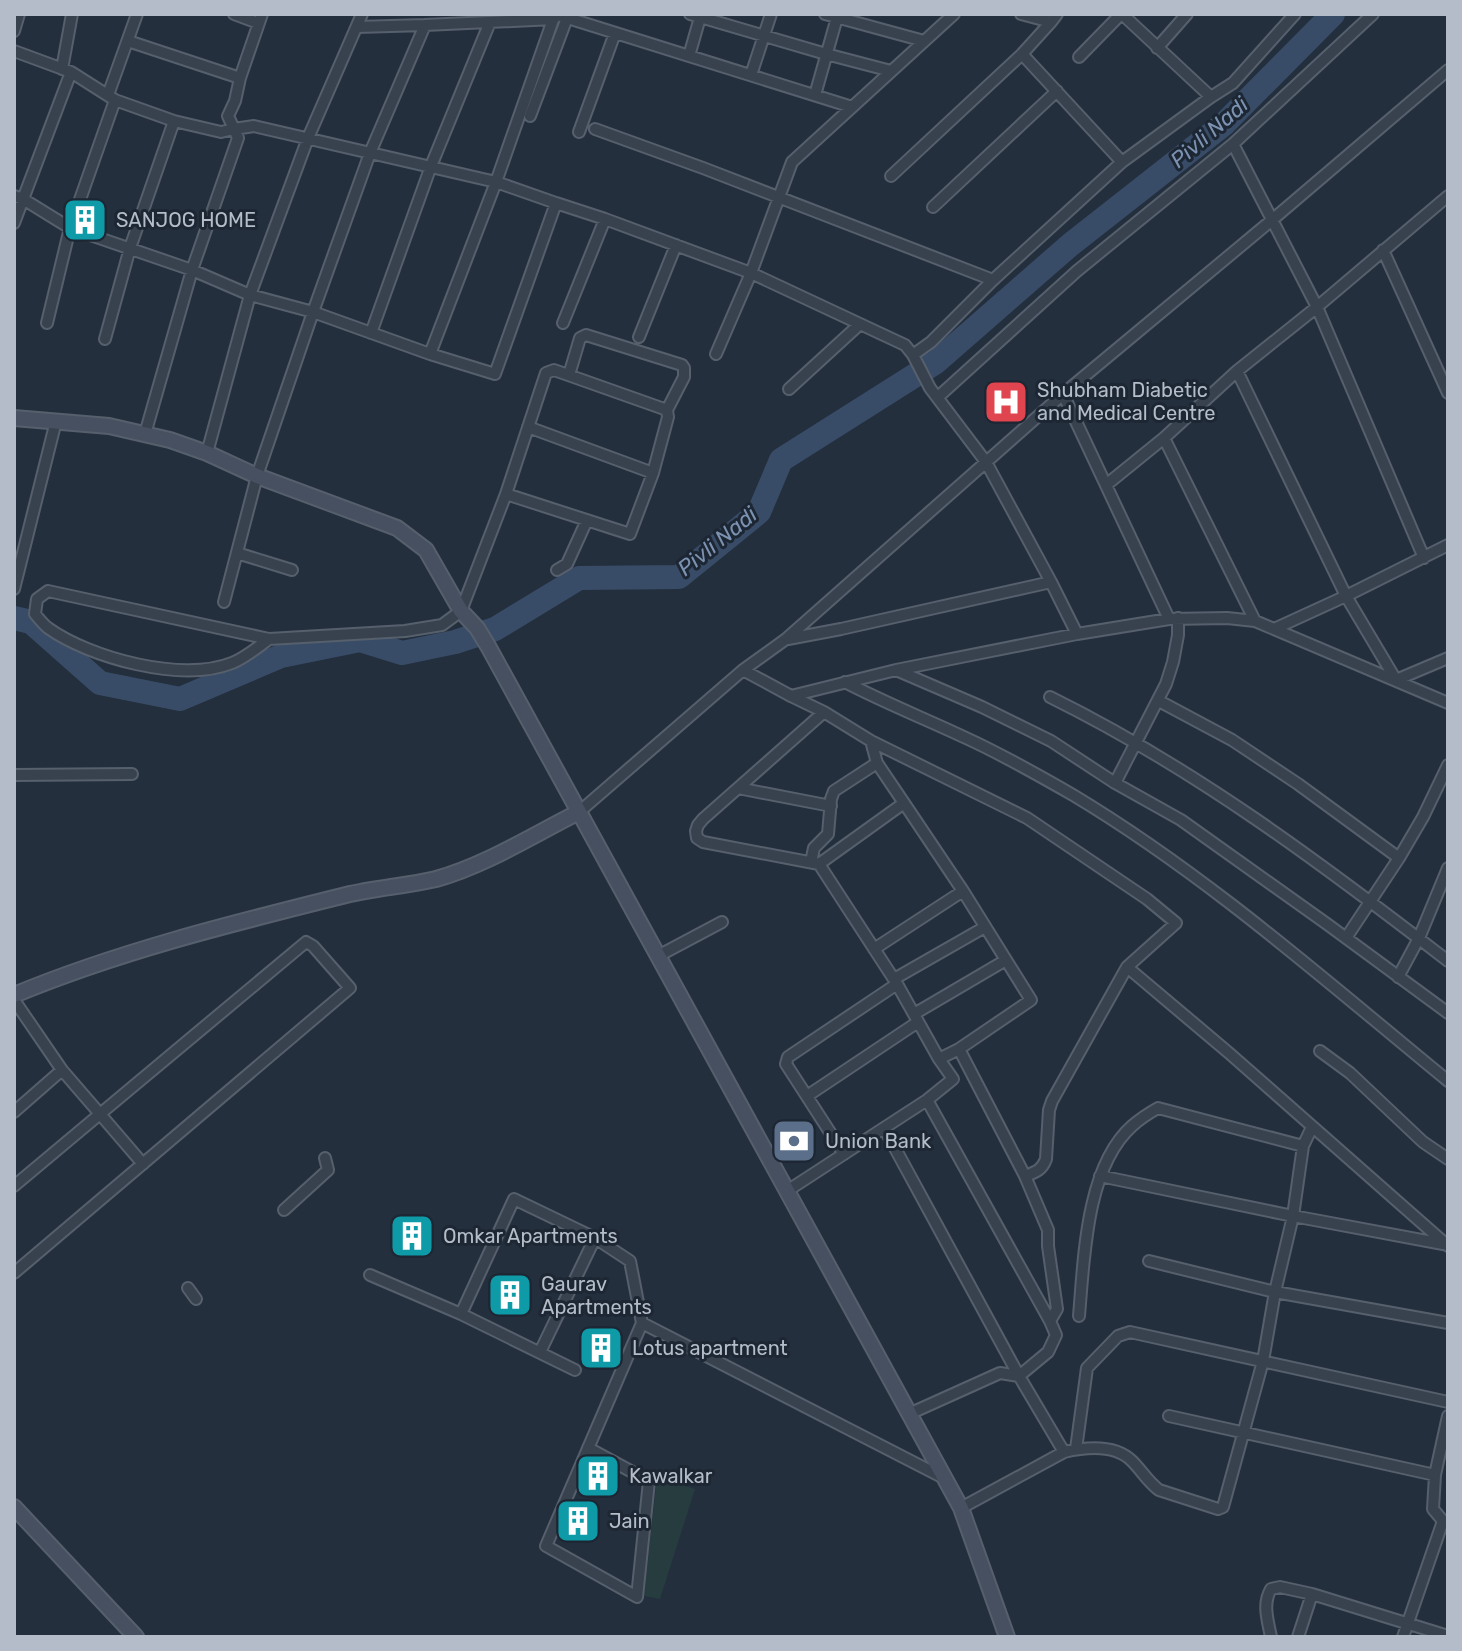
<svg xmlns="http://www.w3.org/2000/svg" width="1462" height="1651" font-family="Rubik,sans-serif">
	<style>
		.green { fill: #263c3f }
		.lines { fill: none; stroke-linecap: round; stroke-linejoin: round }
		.river { stroke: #394c67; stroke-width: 24 }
		.street-casing { stroke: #565f6c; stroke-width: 14 }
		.secondary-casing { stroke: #565f6c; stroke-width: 18 }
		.street { stroke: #38414e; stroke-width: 10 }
		.secondary { stroke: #465061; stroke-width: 14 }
		.labels { text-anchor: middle; stroke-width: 6; stroke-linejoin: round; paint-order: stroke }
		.poi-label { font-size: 20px; fill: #b4bcc9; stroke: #1d2633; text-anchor: start }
		.water-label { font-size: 22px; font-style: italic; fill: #7c92b1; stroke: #1d2633 }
	</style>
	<rect width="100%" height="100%" fill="#242f3e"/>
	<path class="green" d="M657,1477L695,1489L660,1599L644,1596Z"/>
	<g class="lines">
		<path class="river" d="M14,618L31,622L100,683L180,699L281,656L360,640L402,653L455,642L495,629L579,578L679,577L759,512L781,460L936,362L1070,245L1224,124L1333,14"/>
		<g class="street-casing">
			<path id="street" d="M234,14L258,23
				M555,14L852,107
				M690,14L826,54L891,71
				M825,14L924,41
				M1021,14L1051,22L1057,14
				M1122,14L1211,97L1233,83L1295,14
				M425,25L554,19
				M14,31L19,14
				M128,41L240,78
				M1157,48L1187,14
				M14,51L71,72L115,100L174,121L221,132L234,129L238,138L192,270L145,434
				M1022,54L1122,162
				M689,56L701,14
				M1079,57L1121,14
				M62,69L72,14
				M751,75L771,14
				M108,95L137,14
				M815,95L838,14
				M530,116L567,18
				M595,129L703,168L993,280
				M579,132L615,33
				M1233,144L1317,307L1424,558
				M891,176L1022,54L1051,22
				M14,196L23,199L70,228L192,270L250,295L313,312L430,354L495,374L556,203L496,182L254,126L234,129L228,116L235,101L240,78L262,14
				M556,203L605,219L751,273L905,345L913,355L930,388L986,462L1051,582L841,629L788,639
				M933,207L1057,91
				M14,223L71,72
				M1383,250L1448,393
				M47,323L70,228L115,100
				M563,323L605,219
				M371,333L431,166L490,22
				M639,337L676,245
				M105,339L130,248L174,121
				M430,354L496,182L555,14
				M716,354L751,273L792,162L954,14
				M913,355L931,342L993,280L1122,162L1211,97
				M1237,371L1346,596L1396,680L1448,658
				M569,375L580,338L586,335L682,365L684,368V377L667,410
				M789,389L860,324
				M1063,394L1169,619
				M938,397L1077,271L1233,144L1373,14
				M528,427L653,473
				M1164,438L1255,621
				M207,453L250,295L308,138L362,14
				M1106,485L1164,438L1237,371L1317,307L1448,196
				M237,553L292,570
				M557,570L567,564L587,520
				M1051,582L1077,634
				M14,589L56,421
				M224,602L257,476L313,312L370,153L425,25L357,27
				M1274,629L1346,596L1448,545
				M269,639C258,647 245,658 232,663C182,683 90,658 48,628C43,624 39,619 35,614L37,599L48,591L269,639L405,631L442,625L461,611L506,494L546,373L554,370L667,410L668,417L653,473L630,534L506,494
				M743,670L791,696L896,670L982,707L1051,741L1115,783L1181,820L1327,924L1448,1013
				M896,670L1077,634L1169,619L1227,618L1255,621L1448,703
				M845,682C885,703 926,719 966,738C1001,754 1040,776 1073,795C1208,876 1327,982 1448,1081
				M791,696L824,712L871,741L1027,818L1147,899L1176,923L1127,967L1229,1053L1448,1246
				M1050,697C1194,768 1321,863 1448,961
				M1159,701L1232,740L1298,784L1399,858
				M14,775L132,774
				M1115,783L1166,684L1173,662L1178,635V618
				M738,788L831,806
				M904,803L963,891L1031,1000L959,1049L939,1059
				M579,812L743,670L786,639L1063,394L1272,220L1448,70
				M811,862L814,848L828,834L831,799L834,791L877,763
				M819,864L703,842L697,838L696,831L698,825L703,819L824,712
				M1346,938L1399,858L1423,817L1448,765
				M874,949L963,891
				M658,956L722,922
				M1398,977L1419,938L1448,868
				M894,979L985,927
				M14,1000L62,1070
				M914,1014L1006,960
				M959,1049L1025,1176L1048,1230V1246L1057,1309L1050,1321L1056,1335L1048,1352L1019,1376L1064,1452L961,1508
				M1320,1051L1350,1073L1423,1142L1448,1159
				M807,1096L918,1022
				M927,1100L1050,1321
				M14,1112L62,1070L100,1114L14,1186
				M884,1128L1019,1376
				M844,1154L786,1064L788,1057L897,984
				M1025,1176C1036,1172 1042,1170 1046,1159L1049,1110L1052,1101L1127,967
				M1100,1176L1293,1216L1443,1244
				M787,1191L927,1100L953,1079L939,1059L897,984L819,864L904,803L877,763L871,741
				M284,1210L328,1170L325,1158
				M1149,1261L1275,1292L1448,1323
				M14,1273L350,988L313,946L306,942L100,1114L143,1164
				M370,1275L461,1314
				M188,1288L196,1299
				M1079,1316C1084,1258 1086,1167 1132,1126C1140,1119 1149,1113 1158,1108L1303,1146
				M540,1352L595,1238
				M575,1370L461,1314L514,1199L595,1238L630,1261L642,1323
				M909,1414L1000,1373L1019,1376
				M1169,1416L1435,1475
				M588,1448L649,1481L637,1597L546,1546L642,1323L944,1478
				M1076,1449L1087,1368L1118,1336L1130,1332L1448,1402
				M1064,1452C1086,1447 1115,1444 1132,1461C1142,1471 1148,1482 1159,1490L1218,1509L1223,1507L1263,1361L1275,1292L1293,1216L1303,1146L1312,1127
				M1447,1522L1443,1521L1433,1509L1435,1475L1448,1416
				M1271,1637C1268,1621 1262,1604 1271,1589L1280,1587L1312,1594L1448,1636
				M1298,1637L1312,1594
				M1403,1637L1443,1521"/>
		</g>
		<g class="secondary-casing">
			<path id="secondary" d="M14,418L109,426L170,440L207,453L257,476L397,528L426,550L461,611L477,628L488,646L961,1508L1007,1637
				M14,995C120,951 234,923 346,895C375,888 406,886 436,879C486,865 533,835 579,812
				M14,1507L136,1637"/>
		</g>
		<use href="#street" class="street"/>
		<use href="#secondary" class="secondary"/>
	</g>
	<defs>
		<g id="building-square" transform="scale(2.3)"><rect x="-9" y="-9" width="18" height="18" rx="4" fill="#0f9aa8" stroke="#1d2633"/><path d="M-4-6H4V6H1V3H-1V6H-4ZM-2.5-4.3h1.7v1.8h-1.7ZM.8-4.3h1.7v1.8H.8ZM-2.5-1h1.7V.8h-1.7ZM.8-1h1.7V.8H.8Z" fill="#fff"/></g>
		<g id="hospital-square" transform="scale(2.3)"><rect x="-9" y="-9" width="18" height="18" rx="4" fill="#e0444e" stroke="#1d2633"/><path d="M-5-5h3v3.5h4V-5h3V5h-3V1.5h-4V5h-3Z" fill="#fff"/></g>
		<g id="bank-square" transform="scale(2.3)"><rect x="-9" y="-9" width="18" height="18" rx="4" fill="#5c6f8a" stroke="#1d2633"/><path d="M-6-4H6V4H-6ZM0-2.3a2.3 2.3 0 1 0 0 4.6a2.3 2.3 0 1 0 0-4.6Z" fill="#fff"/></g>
	</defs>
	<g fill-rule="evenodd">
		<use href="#building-square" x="85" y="220"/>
		<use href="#hospital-square" x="1006" y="402"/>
		<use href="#bank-square" x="794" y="1141"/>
		<use href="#building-square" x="412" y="1236"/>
		<use href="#building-square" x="510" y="1295"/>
		<use href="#building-square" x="601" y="1348"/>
		<use href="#building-square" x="598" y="1476"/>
		<use href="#building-square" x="578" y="1521"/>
	</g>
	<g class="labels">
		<g class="poi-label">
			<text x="116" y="227">SANJOG HOME</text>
			<text x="1037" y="397">Shubham Diabetic<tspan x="1037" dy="23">and Medical Centre</tspan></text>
			<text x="825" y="1148">Union Bank</text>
			<text x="443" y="1243">Omkar Apartments</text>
			<text x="541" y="1291">Gaurav<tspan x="541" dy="23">Apartments</tspan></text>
			<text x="632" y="1355">Lotus apartment</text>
			<text x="629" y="1483">Kawalkar</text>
			<text x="609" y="1528">Jain</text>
		</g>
		<g class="water-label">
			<text transform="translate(1209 132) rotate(-41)" y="8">Pivli Nadi</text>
			<text transform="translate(717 541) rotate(-39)" y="8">Pivli Nadi</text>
		</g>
	</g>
	<rect width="1462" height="1651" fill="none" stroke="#b4bcc9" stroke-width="32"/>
</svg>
